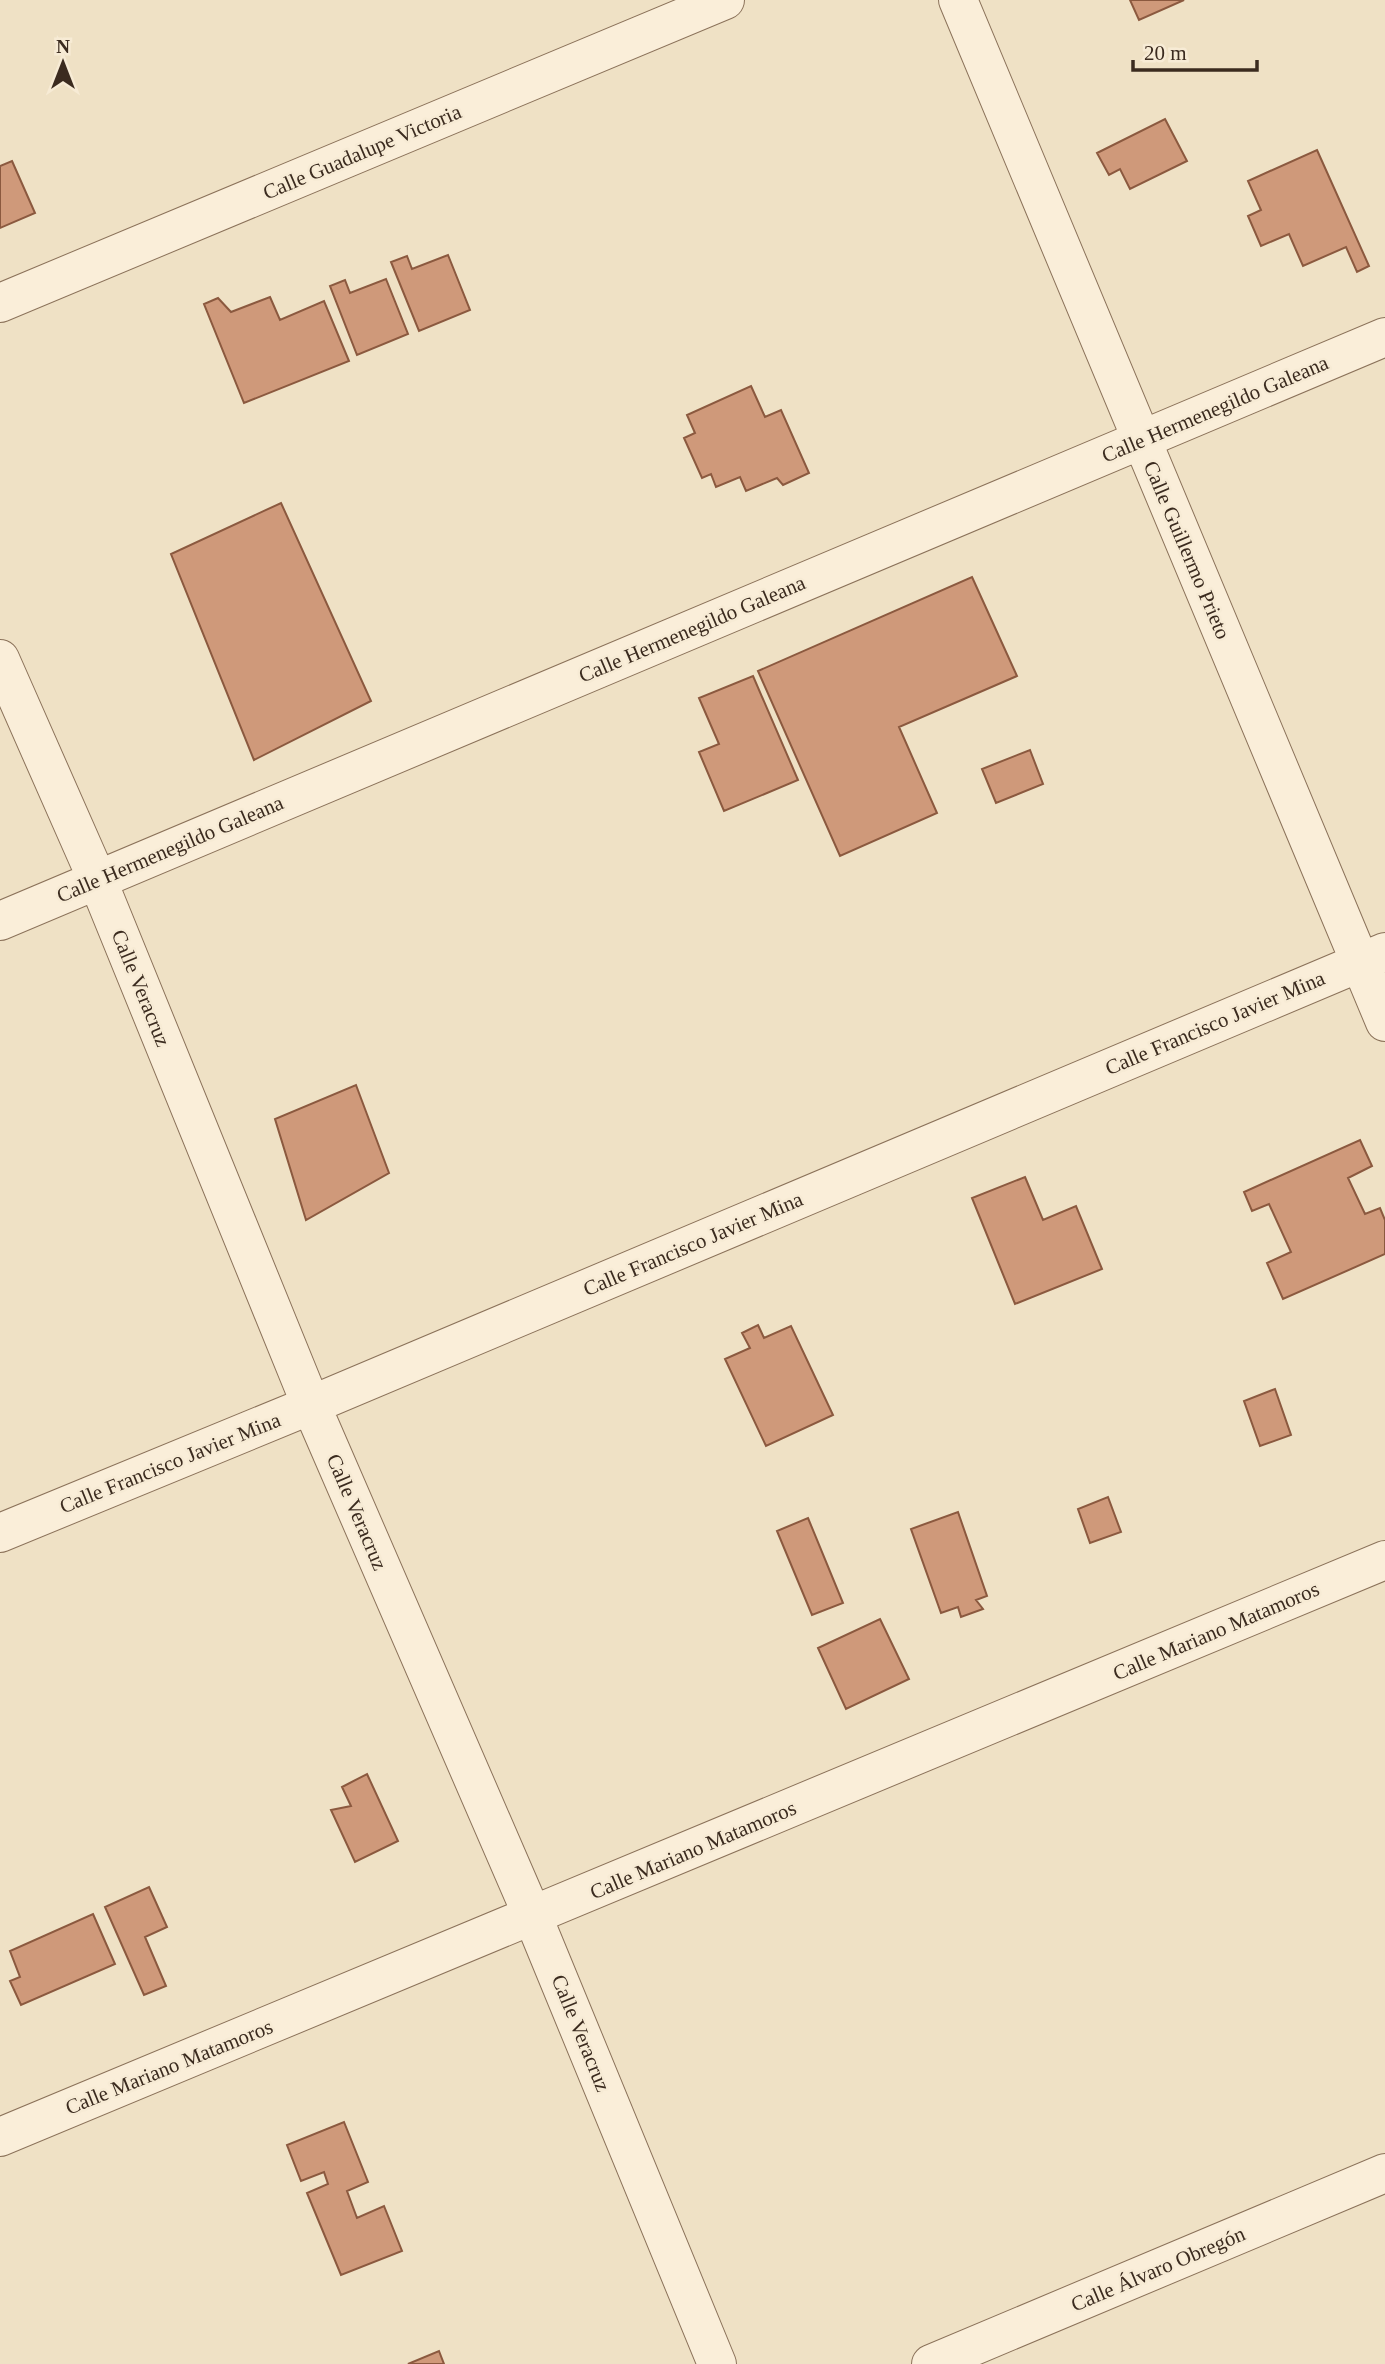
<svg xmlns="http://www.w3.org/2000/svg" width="1385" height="2364" font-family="'Times New Roman',serif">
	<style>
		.building { fill: #cf997a; stroke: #8b593f; stroke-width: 2 }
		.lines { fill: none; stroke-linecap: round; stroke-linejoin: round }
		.minor-casing { stroke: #8b725a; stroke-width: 40 }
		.minor { stroke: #faeed9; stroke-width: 38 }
		.labels { text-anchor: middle; stroke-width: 5; stroke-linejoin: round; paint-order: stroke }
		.street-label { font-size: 21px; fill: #3b2b1f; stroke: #f7ebd5 }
	</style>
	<rect width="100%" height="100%" fill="#efe1c5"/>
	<path class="building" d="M1130,0H1184L1139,20Z
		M1165,119L1187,161L1130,189L1120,169L1109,175L1097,153Z
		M1317,150L1369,266L1357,272L1346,247L1303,266L1289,234L1261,246L1248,216L1261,210L1248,181Z
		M12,161L35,213L0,228V166Z
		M448,255L470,310L419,331L391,262L407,256L412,269Z
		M386,279L408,334L357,355L330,286L345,280L350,293Z
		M270,297L280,320L324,301L349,361L244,403L204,304L218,298L231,312Z
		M751,386L765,417L781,410L809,473L783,485L777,478L746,491L740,477L716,487L711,474L702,478L684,438L695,433L687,415Z
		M281,503L371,701L254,760L171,554Z
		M972,577L1017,676L899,727L937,813L840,856L758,671Z
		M753,676L798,780L724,811L699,752L719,744L699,698Z
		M1030,750L1043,784L996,803L982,769Z
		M356,1085L389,1173L306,1220L275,1119Z
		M1360,1140L1372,1166L1348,1178L1365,1214L1380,1208L1385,1220V1254L1283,1299L1267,1263L1291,1252L1269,1204L1252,1211L1244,1192Z
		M1025,1177L1043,1220L1076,1206L1102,1269L1015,1304L972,1198Z
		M758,1325L764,1338L791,1326L833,1415L766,1446L725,1359L750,1348L742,1333Z
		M1275,1389L1291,1435L1260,1446L1244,1401Z
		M1108,1497L1121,1532L1090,1543L1078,1509Z
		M958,1512L987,1596L976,1600L983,1609L961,1617L958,1607L941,1613L911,1529Z
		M808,1518L843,1603L812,1615L777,1531Z
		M880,1619L909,1679L846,1709L818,1648Z
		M367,1774L398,1841L355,1862L331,1810L351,1806L342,1787Z
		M149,1887L167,1927L145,1937L166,1986L144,1995L105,1907Z
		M93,1914L115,1964L21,2005L10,1981L20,1977L10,1951Z
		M344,2122L368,2182L347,2191L357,2218L384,2206L402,2251L341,2275L307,2193L328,2184L324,2172L301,2181L287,2145Z
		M439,2351L444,2364H408Z"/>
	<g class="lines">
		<g class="minor-casing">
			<path id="minor" d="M958,0L1385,1022
				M0,303L725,0
				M0,659L97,879L311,1405L533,1917L717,2364
				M0,921L1385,337
				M0,1533L311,1405L1385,952
				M0,2137L1385,1560
				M931,2364L1385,2173"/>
		</g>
		<use href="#minor" class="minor"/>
	</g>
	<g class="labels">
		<g class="street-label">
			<text transform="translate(362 152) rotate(-23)" y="7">Calle Guadalupe Victoria</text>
			<text transform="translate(1215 409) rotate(-23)" y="7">Calle Hermenegildo Galeana</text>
			<text transform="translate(1187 550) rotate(67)" y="7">Calle Guillermo Prieto</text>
			<text transform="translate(692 629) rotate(-23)" y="7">Calle Hermenegildo Galeana</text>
			<text transform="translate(170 849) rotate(-23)" y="7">Calle Hermenegildo Galeana</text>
			<text transform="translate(141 988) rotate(68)" y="7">Calle Veracruz</text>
			<text transform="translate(1215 1023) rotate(-23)" y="7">Calle Francisco Javier Mina</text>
			<text transform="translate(693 1244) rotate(-23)" y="7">Calle Francisco Javier Mina</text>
			<text transform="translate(170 1463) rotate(-22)" y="7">Calle Francisco Javier Mina</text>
			<text transform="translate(357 1512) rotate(67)" y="7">Calle Veracruz</text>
			<text transform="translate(1216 1631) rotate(-23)" y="7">Calle Mariano Matamoros</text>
			<text transform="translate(693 1850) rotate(-23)" y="7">Calle Mariano Matamoros</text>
			<text transform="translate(581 2033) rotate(68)" y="7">Calle Veracruz</text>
			<text transform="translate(169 2067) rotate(-22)" y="7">Calle Mariano Matamoros</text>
			<text transform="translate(1158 2269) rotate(-23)" y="7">Calle Álvaro Obregón</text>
		</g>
	</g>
	<g transform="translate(63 63)" stroke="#f7ebd5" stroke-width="5" paint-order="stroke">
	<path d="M0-5L12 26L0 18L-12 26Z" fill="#3b2b1f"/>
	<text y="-10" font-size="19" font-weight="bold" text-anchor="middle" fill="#3b2b1f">N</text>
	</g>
	<path d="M1133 60v10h124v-10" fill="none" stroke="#3b2b1f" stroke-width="3.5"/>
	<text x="1144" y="60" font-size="21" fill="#3b2b1f" stroke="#f7ebd5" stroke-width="5" paint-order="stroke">20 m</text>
</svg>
